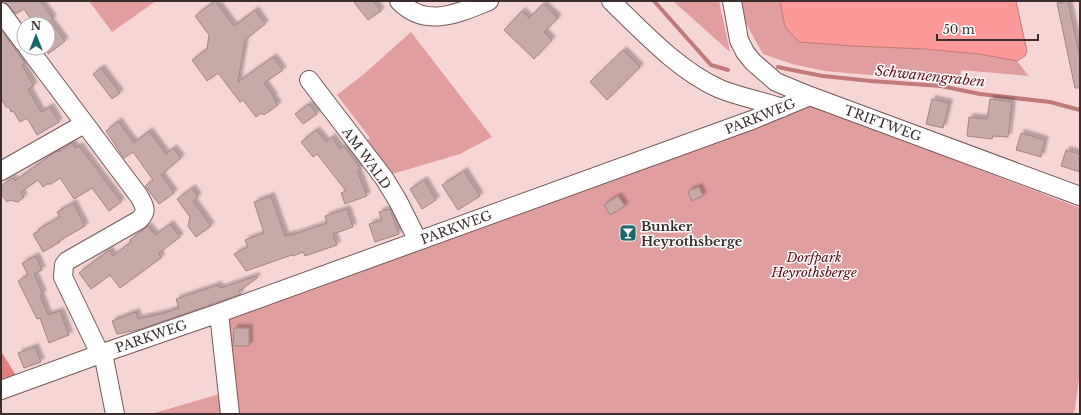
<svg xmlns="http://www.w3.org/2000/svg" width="1081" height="415" font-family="'Libre Baskerville',serif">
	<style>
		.green { fill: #e09f9e }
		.forest { fill: #e07f80 }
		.water { fill: #fc9999; stroke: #c27979 }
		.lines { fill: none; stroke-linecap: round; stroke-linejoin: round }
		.stream { stroke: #c27979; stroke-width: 4 }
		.building { fill: #c7a9a8; stroke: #a38584; filter: url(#shadow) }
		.minor-casing { stroke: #735857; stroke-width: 20 }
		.minor { stroke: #fff; stroke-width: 18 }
		.labels { text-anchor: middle; stroke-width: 3; stroke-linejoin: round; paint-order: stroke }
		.street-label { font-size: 13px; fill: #392d2d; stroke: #fff }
		.poi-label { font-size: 13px; font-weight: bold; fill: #392d2d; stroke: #fff; text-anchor: start }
		.park-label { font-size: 13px; font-style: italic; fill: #600716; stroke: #fff }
		.water-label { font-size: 14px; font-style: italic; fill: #67101c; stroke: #fff }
	</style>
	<defs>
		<filter id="shadow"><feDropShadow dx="3.5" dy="-3.5" stdDeviation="1" flood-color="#0004"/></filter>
	</defs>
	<rect width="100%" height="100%" fill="#f6d6d5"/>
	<path class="green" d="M89,1H156L112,32Z
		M673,1H719L730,52Z
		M741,1H780L785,27L924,49L979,54L1017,61L1029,76L961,70L960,83L825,71L792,64L763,54L744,20Z
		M411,32L492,137L460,154L389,175L364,143L370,138L337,95L364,74Z
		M812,105L1080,208V372L1074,414H151L223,393L213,325L541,206Z"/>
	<path class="forest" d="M1,351L17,377L1,383Z"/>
	<path class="water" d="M780,1H1016L1027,51L1025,56L1017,61L979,54L924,49L853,46L799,42L785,27Z"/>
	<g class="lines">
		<path class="stream" d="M654,1L711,65L728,70
			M778,67L797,71L823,76L871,81L941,86L980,94L1050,102L1080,110"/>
	</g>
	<path class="building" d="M4,1H40L53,19L50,21L65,41L48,54V22L46,24H34L24,9L16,14L9,6Z
		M215,1L234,26L255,10L265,24L245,40L238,82L273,57L283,70L264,83L274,97L273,98L278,105L264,115L262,113L256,117L243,100L240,102L218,73L207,81L192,60L207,49L209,35L195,16Z
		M353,1H373L381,11L368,20Z
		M1068,1L1080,58V88H1075L1057,3Z
		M543,4L558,18L544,32L552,40L534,59L504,30L522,11L529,18Z
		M1,30L25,63L22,65L34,86L28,89L41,112L50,107L59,122L37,135L27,118L20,122L13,111L11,112L9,107H6L1,98Z
		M623,50L640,67L607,100L590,82Z
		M101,68L120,93L112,99L93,74Z
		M932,99L949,103L943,128L926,124Z
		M990,99L1012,102L1008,137L993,136L992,139L967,136L969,117L987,119Z
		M309,104L317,114L303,124L295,114Z
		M118,121L134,143L149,131L166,154L173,148L181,158L161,175L174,193L159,204L145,186L153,180L133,152L124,158L106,131Z
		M316,130L326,142L332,137L340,149L344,146L361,169L357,170L367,196L345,204L341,193L346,191L317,154L313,157L301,142Z
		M1021,133L1045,140L1041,157L1016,150Z
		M72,143L75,148L79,146L121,202L109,211L92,188L74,199L60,178L51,184H47L43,187L38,180L21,192L24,197L18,202L10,200L7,202L1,194V186L12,178L15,181L52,154L58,151L59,152Z
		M1066,150L1080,154V172L1061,166Z
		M464,171L480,196L458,210L442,185Z
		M424,180L436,200L422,209L410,189Z
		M699,187L703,196L692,201L688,191Z
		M192,188L198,197L193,201L211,226L196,237L188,226L190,217L177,199Z
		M271,196L285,236L295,234L327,223L325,216L347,209L353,227L333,234L337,245L305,256L303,252L293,256L292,255L246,271L234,254L248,247L245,240L264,233L254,202Z
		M618,196L625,206L610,215L604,205Z
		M73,203L85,226L59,241L60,242L43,252L33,234L40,230L39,229L60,217L57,212Z
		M390,209L399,234L375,242L369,224L382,220L379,212Z
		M170,224L180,237L159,253L161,258L120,288L110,275L91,289L79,273L109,250L113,256L131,242L130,240L148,226L155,235Z
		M36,256L42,270L34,274L43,294L40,295L48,315L60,311L69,335L49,343L40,318L37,319L18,281L28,275L22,263Z
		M256,276L257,278L239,291L241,294L138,330L117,334L112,321L136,312L138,319L164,313L179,308L176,299L218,285L219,287H220L221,288Z
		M234,328H249V346H233Z
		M35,347L41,362L24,368L18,353Z"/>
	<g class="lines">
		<g class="minor-casing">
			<path id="minor" d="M399,1C426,29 459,13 489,1
				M611,1C643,32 679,71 720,89C740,97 762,101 782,108
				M732,1L739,40L745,52L753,62L776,82L810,96L1080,196
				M1,12L24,43
				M28,48L139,196C145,207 148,211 139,220L67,261L64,265L63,277L100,354
				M309,80L384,178L398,201L418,241
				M1,171L84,124
				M219,313L230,414
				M103,353L115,414
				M1,390L103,353L219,313L752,120L810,96"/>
		</g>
		<use href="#minor" class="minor"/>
	</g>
	<defs>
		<g id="bar-square" transform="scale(0.9)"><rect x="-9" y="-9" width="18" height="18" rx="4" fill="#1b686c" stroke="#fff"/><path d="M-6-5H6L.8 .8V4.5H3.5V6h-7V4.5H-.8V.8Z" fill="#fff"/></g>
	</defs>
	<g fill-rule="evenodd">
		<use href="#bar-square" x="628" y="233"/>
	</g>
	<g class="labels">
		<g class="street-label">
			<text transform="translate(760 116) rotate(-22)" y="5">PARKWEG</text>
			<text transform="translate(883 123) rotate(20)" y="5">TRIFTWEG</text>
			<text transform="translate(367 158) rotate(54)" y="5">AM WALD</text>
			<text transform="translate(456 227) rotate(-20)" y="5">PARKWEG</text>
			<text transform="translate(151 336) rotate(-19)" y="5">PARKWEG</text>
		</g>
		<g class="poi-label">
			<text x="641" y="231">Bunker<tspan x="641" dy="15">Heyrothsberge</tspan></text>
		</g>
		<g class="park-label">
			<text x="814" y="262">Dorfpark<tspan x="814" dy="15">Heyrothsberge</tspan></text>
		</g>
		<g class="water-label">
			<text transform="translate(930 76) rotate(6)" y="5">Schwanengraben</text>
		</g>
	</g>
	<rect width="1081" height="415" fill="none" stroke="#392d2d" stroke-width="4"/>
	<g transform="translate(36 36)"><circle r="19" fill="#ffffff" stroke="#b0abab"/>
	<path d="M0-3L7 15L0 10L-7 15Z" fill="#1b686c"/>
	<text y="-6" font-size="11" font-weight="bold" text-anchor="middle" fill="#392d2d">N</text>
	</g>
	<path d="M937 34v6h101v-6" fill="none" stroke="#392d2d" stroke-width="2"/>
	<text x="943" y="34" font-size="12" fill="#392d2d" stroke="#ffffff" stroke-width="3" paint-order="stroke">50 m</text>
</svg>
